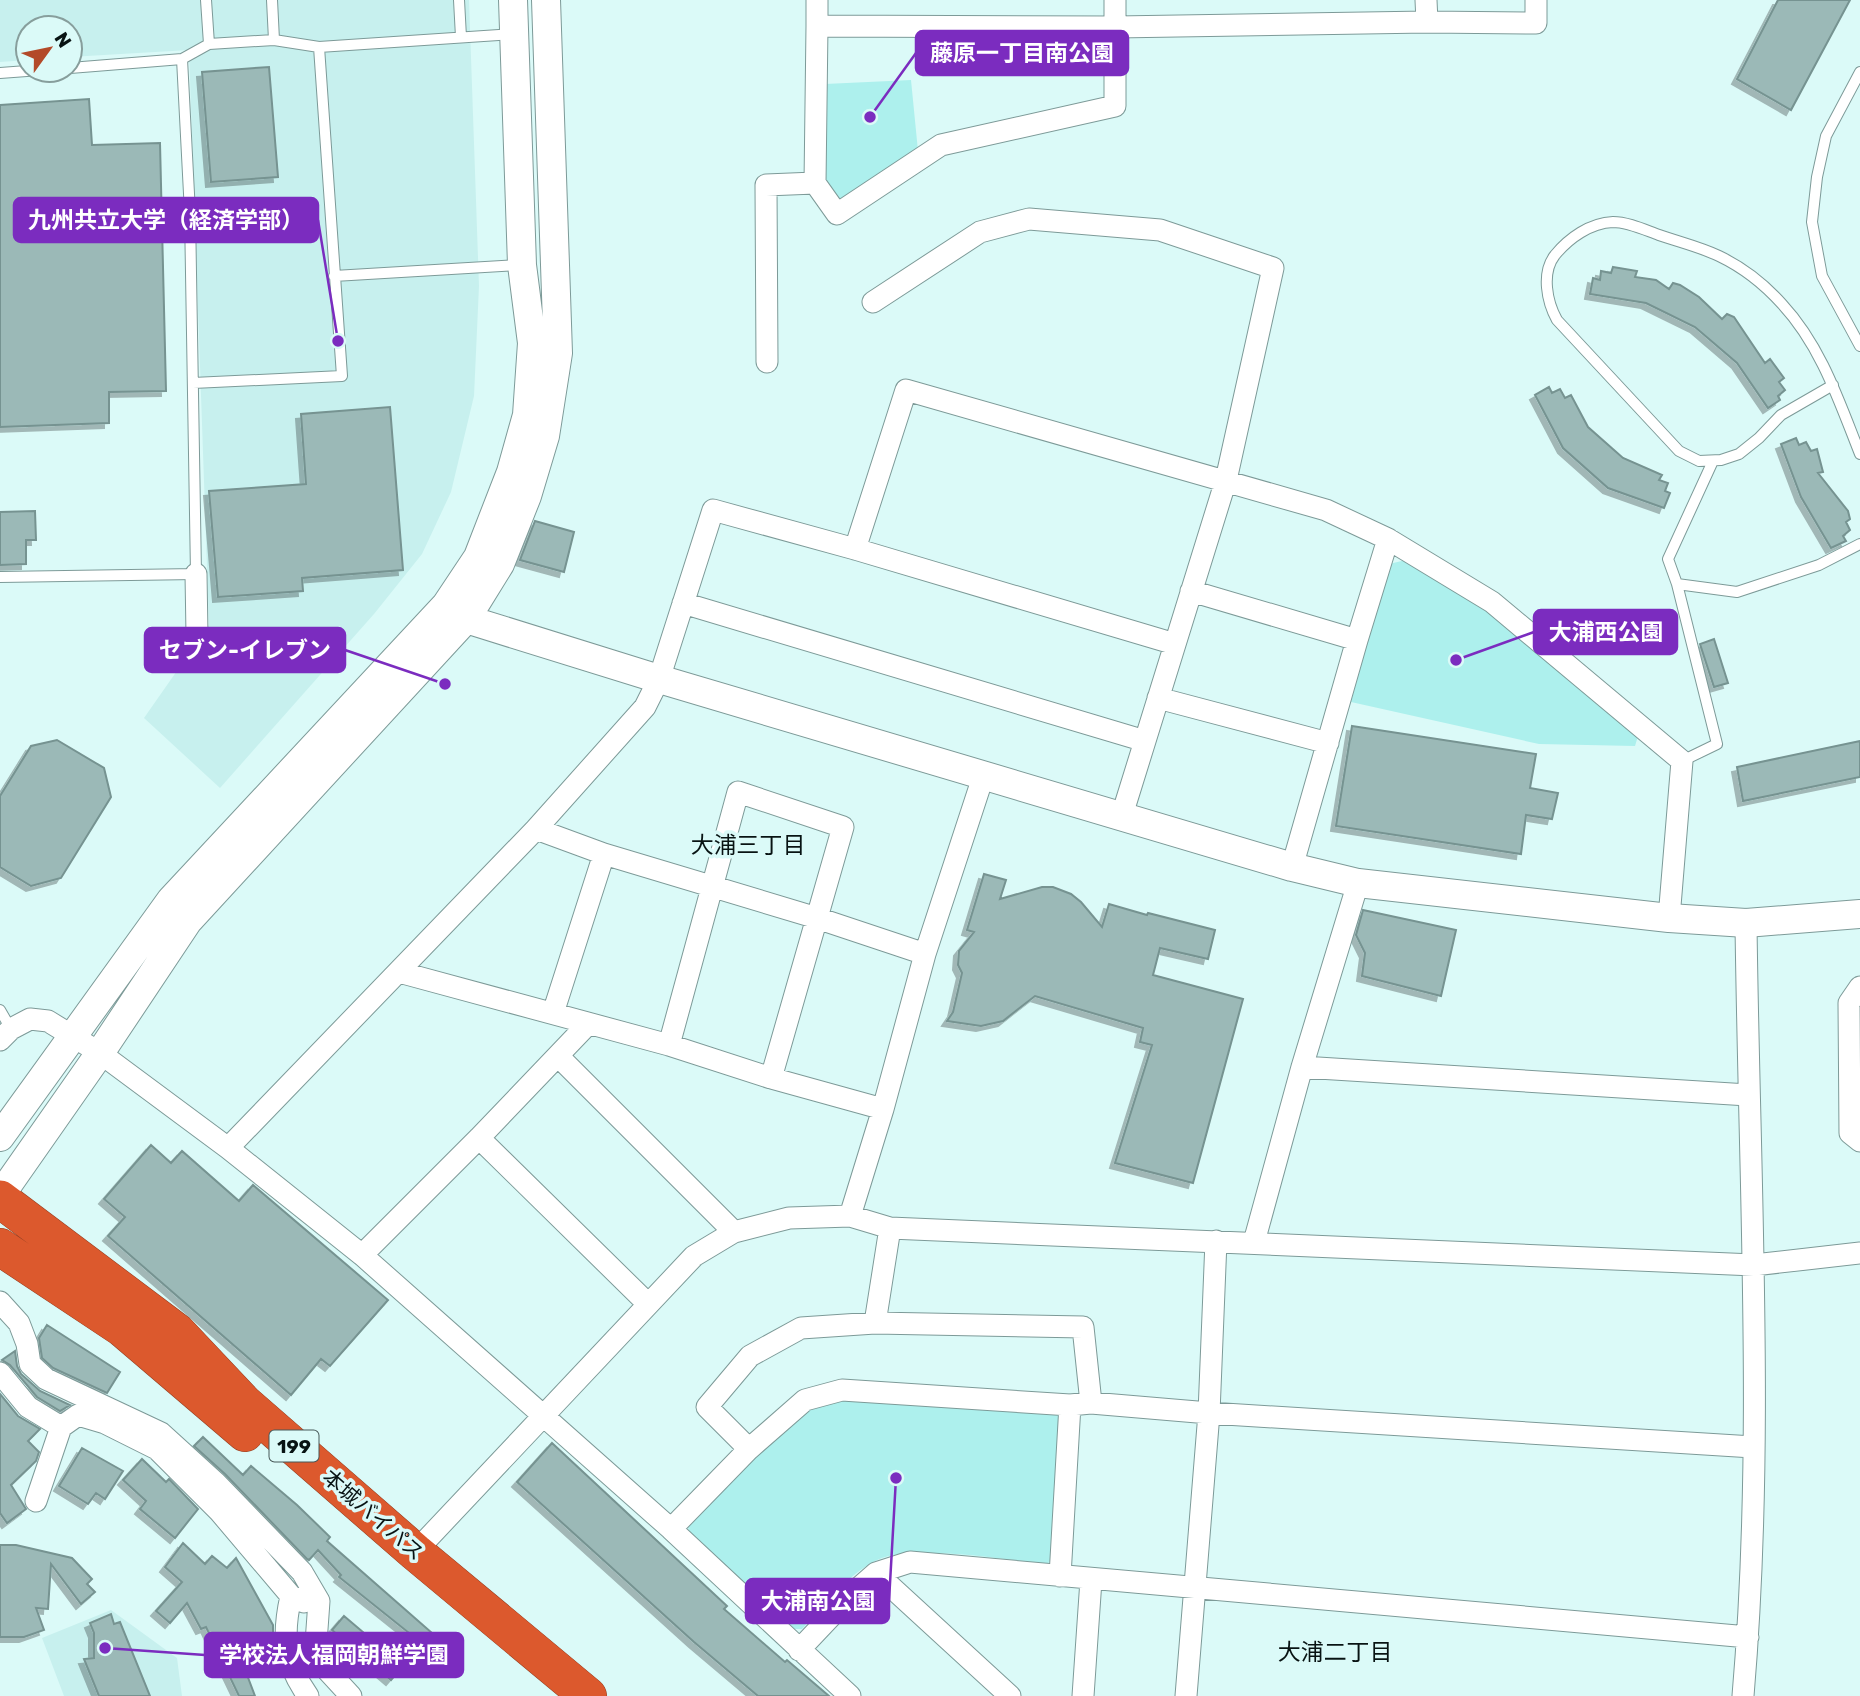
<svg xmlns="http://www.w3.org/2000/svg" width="1860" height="1696" font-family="Rubik,'Noto Sans JP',sans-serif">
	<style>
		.built { fill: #c7f0ee }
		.green { fill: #adf0ed }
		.building { fill: #9bb9b7; stroke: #769391; stroke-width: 2; filter: url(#shadow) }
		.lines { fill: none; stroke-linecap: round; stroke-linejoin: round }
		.lane-casing { stroke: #7d9a98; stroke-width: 12 }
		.street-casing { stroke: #7d9a98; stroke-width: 23 }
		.secondary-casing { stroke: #7d9a98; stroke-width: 30 }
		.highway-casing { stroke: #924024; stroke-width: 38 }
		.lane { stroke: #fff; stroke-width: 10 }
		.street { stroke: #fff; stroke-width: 21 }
		.secondary { stroke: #fff; stroke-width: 28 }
		.highway { stroke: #dc592d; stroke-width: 37 }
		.labels { text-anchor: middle; stroke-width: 7; stroke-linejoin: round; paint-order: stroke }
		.shield { fill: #dbfaf8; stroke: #475858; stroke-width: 2 }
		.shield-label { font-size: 19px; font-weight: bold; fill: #081313 }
		.street-label { font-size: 21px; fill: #081313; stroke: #dbfaf8 }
		.neighbourhood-label { font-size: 23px; fill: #081313; stroke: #dbfaf8 }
		.leader { fill: none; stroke: #7b2cbf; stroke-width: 2.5 }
		.callout-dot { fill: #7b2cbf; stroke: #dbfaf8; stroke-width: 2.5 }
		.callout { fill: #7b2cbf; stroke: #7b2cbf; stroke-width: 2.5 }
		.callout-label { font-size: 23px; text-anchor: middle; font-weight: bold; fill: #fff }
	</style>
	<defs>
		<filter id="shadow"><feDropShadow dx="-5" dy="5" stdDeviation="0" flood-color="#0004"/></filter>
	</defs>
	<rect width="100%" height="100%" fill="#dbfaf8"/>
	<path class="built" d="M0,0H469L479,286L474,396L451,492L422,554L374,614L220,788L144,718L209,625L189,50L70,57V28H28V60L0,62Z
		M111,1610L177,1658L182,1696H64L42,1638Z"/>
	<path class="green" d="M911,80L918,151L838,200L824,182L825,84Z
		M1406,560L1499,618L1638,736L1635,746L1539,744L1351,702L1389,564Z
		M840,1400L1055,1412L1062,1419L1054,1558L1047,1564C1006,1560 919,1545 882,1558C853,1568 823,1607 802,1629H793L689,1535L688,1525L778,1431L809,1408Z"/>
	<path class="building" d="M1778,0H1850L1791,110L1737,79Z
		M269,67L278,177L211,182L202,72Z
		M89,99L92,145L160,143L166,391L109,392V423L0,427V105Z
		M1613,267L1637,271L1635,277L1656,280L1669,289L1673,283L1680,285L1699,297L1722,319L1727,314L1734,317L1765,363L1770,359L1784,378L1779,382L1785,390L1778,396L1780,400L1768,408L1737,363L1695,327L1646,303L1590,294L1593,278L1600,280L1601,271L1611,273Z
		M1549,387L1552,393L1560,389L1565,398L1571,395L1588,427L1623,458L1662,475L1659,480L1668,483L1665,491L1670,493L1664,508L1608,488L1563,448L1535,395Z
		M390,407L403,570L302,578L303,591L218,597L209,491L306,484L301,414Z
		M1796,438L1799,445L1806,442L1811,451L1817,449L1823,472L1818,473L1848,511L1850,519L1846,522L1850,530L1843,536L1846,541L1831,548L1801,497L1781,444Z
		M35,511L36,540H26V564L0,565V512Z
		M535,521L574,532L564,572L520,560Z
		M1714,639L1728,683L1714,687L1700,644Z
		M1352,726L1536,754L1530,788L1558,793L1552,819L1526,815L1521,854L1336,826Z
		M57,740L104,768L111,797L61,878L31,886L0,867V796L31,746Z
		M1860,741V777L1743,801L1737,767Z
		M984,874L1006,880L1000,899L1042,887H1053L1071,894L1081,902L1102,927L1109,904L1147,915L1148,913L1215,930L1208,959L1160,948L1153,975L1243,999L1193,1183L1115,1163L1152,1045L1140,1042L1143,1028L1035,996L1003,1021L981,1026L947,1021L953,1012L962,973L958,965L959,951L974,932L967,930Z
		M1363,910L1456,930L1441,996L1362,976L1365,953L1356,935Z
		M151,1145L171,1163L182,1151L239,1201L253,1185L388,1300L330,1366L321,1359L291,1395L108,1236L125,1217L104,1199Z
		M47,1325L120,1372L107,1393L53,1368L42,1358L39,1338Z
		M15,1351L17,1366L21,1374L40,1391L70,1405L60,1411L37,1397L10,1365L2,1360Z
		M0,1394L18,1416L40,1429L28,1441L39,1452L36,1461L11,1485L26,1509L7,1523L0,1513Z
		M203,1437L243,1475L251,1466L297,1505L330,1537L327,1541L448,1647L439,1657L339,1577L341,1575L318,1550L309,1560L307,1559L225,1474L194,1446Z
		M552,1443L727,1606L724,1609L785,1662L787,1660L829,1696H758L694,1642L517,1482Z
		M82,1448L123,1471L105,1499L96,1493L88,1504L59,1486Z
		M142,1459L166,1482L169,1479L198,1509L175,1538L140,1509L146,1501L123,1480Z
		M183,1543L205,1564L212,1556L227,1568L236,1558L273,1625V1639L241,1659L255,1696H239L206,1627L201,1629L187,1603L170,1623L156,1611L182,1582L165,1567Z
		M0,1545H16L72,1558L92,1579L87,1584L95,1592L81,1604L51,1564L48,1609L36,1608L44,1630L24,1637H0Z
		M111,1614L114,1624L120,1622L150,1696H99L84,1659L94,1658V1633L90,1623Z
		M344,1616L403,1666L391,1680L332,1630Z"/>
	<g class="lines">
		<g class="lane-casing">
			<path id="lane" d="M206,0L209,44
				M272,0L274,40
				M459,0L461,37
				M70,68L182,59L209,44L274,40L319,47L513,34
				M1860,72L1826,136L1817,177L1812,222L1822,276L1860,346
				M0,73L40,70
				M334,276L520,265
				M193,383L342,376L319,47
				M1833,385L1781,415L1759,438L1739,454L1721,460L1699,461L1679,451L1557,320C1547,302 1541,273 1555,255C1569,238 1590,223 1613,222C1628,222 1645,230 1659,235C1679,242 1700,247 1719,256C1742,267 1765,285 1782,304C1821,346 1839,401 1860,454
				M1713,461L1668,559L1677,584L1737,592L1819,565L1860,544
				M0,577L196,574L190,213L182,59
				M1677,584L1717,744L1682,761
				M0,1010L11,1029"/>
		</g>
		<g class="street-casing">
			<path id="street" d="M817,0V26L1116,27L1427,22L1536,23V0
				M1426,0L1427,22
				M817,26L815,183L837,214L941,145L1115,106V0
				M873,302L980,232L1029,219L1160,230L1273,268L1226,480L1122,815
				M767,362L766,185L815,183
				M855,549L906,390L1326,510L1388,539L1492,602L1682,761L1669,918
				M196,574L197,635
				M1191,591L1357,640
				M683,603L1145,741
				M1158,698L1328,743
				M536,829L645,707L659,679L713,510L855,549L1175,644
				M1292,867L1357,640L1388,539
				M399,972L669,1045L771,1078L883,1109
				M1860,987L1849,1003L1850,1133L1860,1141
				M553,1013L604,854
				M0,1040L11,1029L30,1019L48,1021L100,1053L228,1148L362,1255L671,1529L850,1696
				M669,1045L738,792L843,827L771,1078
				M1302,1067L1748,1095
				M479,1138L648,1304
				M228,1148L536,829L604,854L817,918L925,954
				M850,1216L883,1109L925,954L984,774
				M734,1232L789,1218L850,1216L890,1228L1754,1265L1860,1253
				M1254,1242L1302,1067L1358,883
				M362,1255L479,1138L588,1024
				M0,1302L19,1323L27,1344L30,1364L46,1379L161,1433L216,1483L302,1572L319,1601L315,1657L351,1696
				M875,1323L890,1228
				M0,1373L28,1407L61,1427
				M749,1449L707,1407L750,1356L801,1328L875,1323L1083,1327L1091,1403
				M36,1501L61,1427L78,1415L105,1423L157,1449L219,1511L291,1596
				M671,1529L749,1449L805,1400L842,1390L1070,1405L1091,1403L1209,1413L1753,1447
				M415,1552L694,1256L734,1232L558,1056
				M876,1573L1010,1696
				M1060,1576L1070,1405
				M304,1602L291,1596C282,1636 284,1662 308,1696
				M799,1650L852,1594L876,1573L910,1562L1748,1637
				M1083,1696L1091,1580
				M1186,1696L1209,1413L1216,1241
				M1743,1696C1765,1440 1749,1180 1746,923"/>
		</g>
		<g class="secondary-casing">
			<path id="secondary" d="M446,605L466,619L659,679L1292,867L1358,883L1669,918L1746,923L1860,914
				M0,1137L171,900L446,605L478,557L511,472L527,415L532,343L522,265L513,0
				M0,1196L100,1053L188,921L466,619L500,564L527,496L545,436L558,353L546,0"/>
		</g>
		<g class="highway-casing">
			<path id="highway" d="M0,1199L177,1332L244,1403L415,1552L588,1696
				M0,1247L122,1328L245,1433"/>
		</g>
		<use href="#lane" class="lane"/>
		<use href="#street" class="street"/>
		<use href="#secondary" class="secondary"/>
		<use href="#highway" class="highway"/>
	</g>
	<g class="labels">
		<rect class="shield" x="269.5" y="1430.5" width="49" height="31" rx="5"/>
		<g class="shield-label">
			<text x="294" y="1453">199</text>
		</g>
		<g class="street-label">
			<text transform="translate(373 1515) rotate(41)" y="7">本城バイパス</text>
		</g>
		<g class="neighbourhood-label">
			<text x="748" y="853">大浦三丁目</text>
			<text x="1335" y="1660">大浦二丁目</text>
		</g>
	</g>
	<path class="leader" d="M870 117L916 53M338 341L318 220M1456 660L1534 632M445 684L345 650M896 1478L889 1601M105 1648L205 1655"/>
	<g class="callout-dot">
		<circle cx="870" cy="117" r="7"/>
		<circle cx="338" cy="341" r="7"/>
		<circle cx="1456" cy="660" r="7"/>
		<circle cx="445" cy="684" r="7"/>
		<circle cx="896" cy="1478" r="7"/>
		<circle cx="105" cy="1648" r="7"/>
	</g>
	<g class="callout">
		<rect x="916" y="31" width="212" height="44" rx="7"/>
		<rect x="14" y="198" width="304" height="44" rx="7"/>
		<rect x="1534" y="610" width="143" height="44" rx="7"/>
		<rect x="145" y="628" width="200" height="44" rx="7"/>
		<rect x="746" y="1579" width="143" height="44" rx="7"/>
		<rect x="205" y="1633" width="258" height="44" rx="7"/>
	</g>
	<g class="callout-label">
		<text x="1022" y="61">藤原一丁目南公園</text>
		<text x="166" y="228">九州共立大学（経済学部）</text>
		<text x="1606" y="640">大浦西公園</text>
		<text x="245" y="658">セブン-イレブン</text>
		<text x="818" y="1609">大浦南公園</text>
		<text x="334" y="1663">学校法人福岡朝鮮学園</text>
	</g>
	<g transform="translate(49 49) rotate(57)"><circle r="33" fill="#dbfaf8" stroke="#879e9c" stroke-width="2"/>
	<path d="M0-5L12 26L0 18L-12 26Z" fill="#b34a29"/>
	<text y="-10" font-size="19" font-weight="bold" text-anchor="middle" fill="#081313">N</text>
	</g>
</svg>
